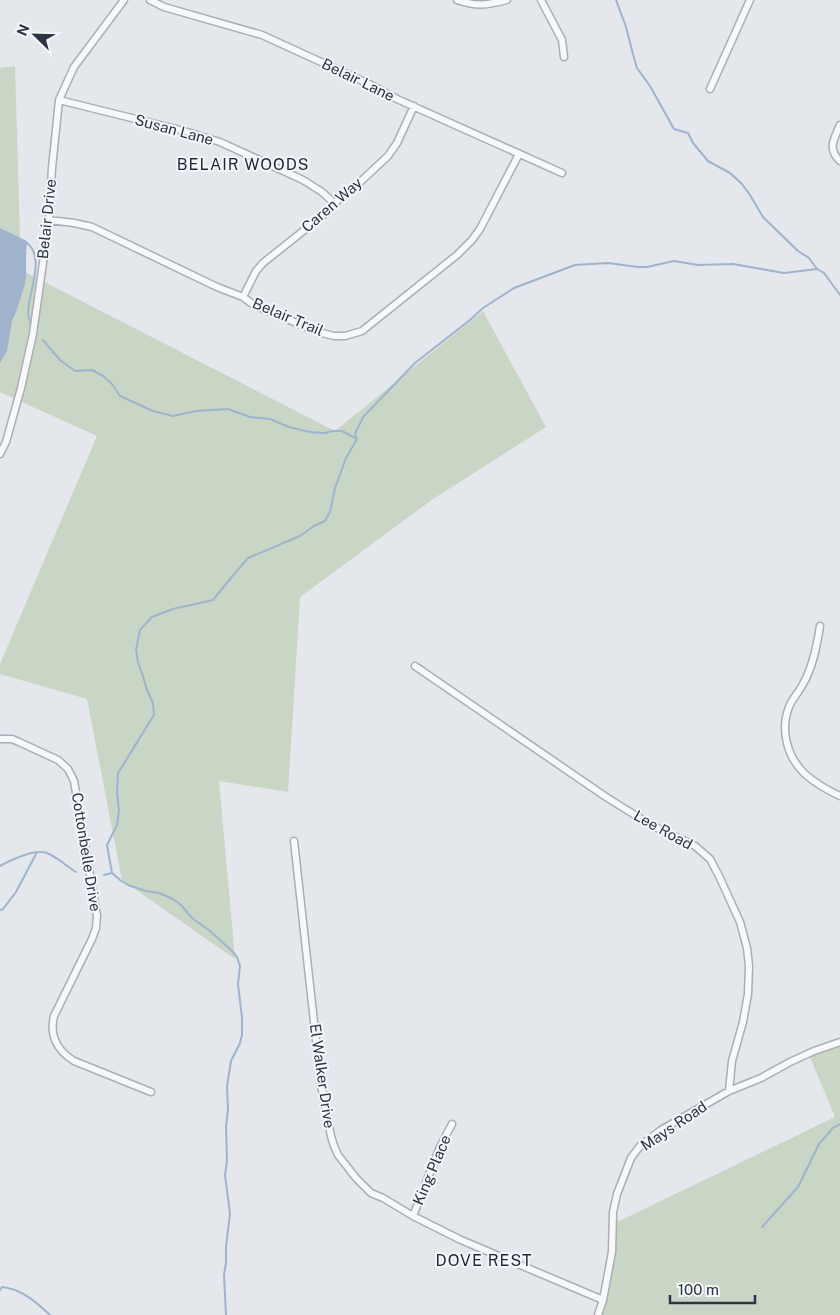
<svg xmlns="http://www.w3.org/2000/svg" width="840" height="1315" font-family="'Public Sans',sans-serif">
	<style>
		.green { fill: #c9d6c5 }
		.water { fill: #9fb4cc }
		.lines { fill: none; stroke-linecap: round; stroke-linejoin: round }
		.stream { stroke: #9fb4cc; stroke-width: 2 }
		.street-casing { stroke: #a9aeb7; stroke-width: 9 }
		.street { stroke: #f7f8fa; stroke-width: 6 }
		.labels { text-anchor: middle; stroke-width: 4; stroke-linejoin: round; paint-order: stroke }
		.street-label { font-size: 15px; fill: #2b3445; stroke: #f4f6f9 }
		.neighbourhood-label { font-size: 16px; letter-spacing: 1px; fill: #1d2536; stroke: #f4f6f9 }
	</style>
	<rect width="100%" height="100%" fill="#e4e7ec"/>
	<path class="green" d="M15,66L21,270L335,431L483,311L546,427L433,499L300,597L288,792L219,781L235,959L122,880L87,699L0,674V664L97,436L0,392V68Z
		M840,1041V1315H596L609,1270L613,1224L835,1117L807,1050Z"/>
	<path class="water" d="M0,228L27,241L26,257V275L25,284L16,312L12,321L7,351L0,363Z"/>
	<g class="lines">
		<path class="stream" d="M616,0L626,27L634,58L637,68L650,86L674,129L688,133L693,143L708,161L730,173L742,184L750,195L763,217L798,251L809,258L817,269
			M27,243C46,258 28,293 28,313C28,317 30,321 31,325
			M43,340L60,360L75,371L92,370L103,376L112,384L120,396L153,411L173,416L196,411L228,409L250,417L270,419L289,427L310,432L324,433L333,431H342L357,439
			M0,866C11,860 29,851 42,852C52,852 67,867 76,872
			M104,875L112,873
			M0,910L3,909L16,892L36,854
			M762,1227L798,1187L819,1144L833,1128L840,1124
			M0,1290L2,1287C22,1289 36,1302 50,1315
			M226,1315L224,1275L226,1262V1247L230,1214L225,1175L227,1161L226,1126L228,1110L227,1086L231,1061L240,1043L242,1035V1018L238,984L240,966L237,957L232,951L210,931L192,918L181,905L173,899L159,893L146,891L128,885L120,880L112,873L107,845L117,825L119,811L117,792L118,773L154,715L153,703L147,690L142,673L138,662L136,650L140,630L152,617L173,609L213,600L235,573L248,558L300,536L314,526L325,521L330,512L335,488L346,458L357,439L355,433L364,416L415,363L470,320L483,308L514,288L575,265L608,263L638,267H647L674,261L698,265L733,264L784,273L817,269L824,273L840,295"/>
		<g class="street-casing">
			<path id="street" d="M150,0L164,7L262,35L367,83L397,99L562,173
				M457,0C477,7 487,5 507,0
				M541,0L562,40L564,57
				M710,89L750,0
				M59,100L184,131L220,142L303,180L322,192L335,204
				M840,125C834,139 827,149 840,161
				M49,220L74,223L92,227L217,287L243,297L254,305L318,332L334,336H345L362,331L457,255L472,240L480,229L519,154
				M243,297L256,271L263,263L327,212L339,199L359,183L388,156L397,143L414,106
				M0,454L6,442L21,388L33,334L49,220L52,168L59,100L74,67L124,0
				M820,626C817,645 813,667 803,684C799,692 792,699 789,707C780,730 787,757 805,774C815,783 827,790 840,796
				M415,666L606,797L651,825L695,846L710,859L719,876L740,922L747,948L749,966L748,994L743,1022L732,1061L729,1091
				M0,739H12L19,742L58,760L68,769L74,781L97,916L96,928L92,939L54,1016C49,1036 58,1051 74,1061L151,1092
				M294,841L321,1085L331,1136L334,1146L338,1155L356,1178L371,1193L383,1198L413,1216L461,1240L603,1300
				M413,1216L440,1147L452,1124
				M598,1315L603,1300L612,1252L613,1212L617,1194L631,1158L640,1146L661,1130L729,1091L761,1078L790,1062L814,1051L840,1042"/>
		</g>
		<use href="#street" class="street"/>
	</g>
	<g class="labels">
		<g class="street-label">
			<text transform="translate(358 80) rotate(26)" y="5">Belair Lane</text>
			<text transform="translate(174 130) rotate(15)" y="5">Susan Lane</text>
			<text transform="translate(332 205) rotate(-41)" y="5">Caren Way</text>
			<text transform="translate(47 219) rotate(-84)" y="5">Belair Drive</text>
			<text transform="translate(288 317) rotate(23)" y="5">Belair Trail</text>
			<text transform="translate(663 830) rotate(29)" y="5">Lee Road</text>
			<text transform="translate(86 852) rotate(81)" y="5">Cottonbelle Drive</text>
			<text transform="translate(322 1076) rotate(82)" y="5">El Walker Drive</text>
			<text transform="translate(674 1126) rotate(-34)" y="5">Mays Road</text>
			<text transform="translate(432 1170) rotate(-67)" y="5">King Place</text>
		</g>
		<g class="neighbourhood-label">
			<text x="243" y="170">BELAIR WOODS</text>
			<text x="484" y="1266">DOVE REST</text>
		</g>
	</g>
	<g transform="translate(35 35) rotate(293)" stroke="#f4f6f9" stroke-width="4" paint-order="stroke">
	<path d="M0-4L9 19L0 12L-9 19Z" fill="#2b3445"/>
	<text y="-8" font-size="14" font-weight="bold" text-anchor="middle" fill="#2b3445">N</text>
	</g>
	<path d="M670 1295v8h85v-8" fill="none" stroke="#2b3445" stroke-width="2.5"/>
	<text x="678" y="1295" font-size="15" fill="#2b3445" stroke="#f4f6f9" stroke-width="4" paint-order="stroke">100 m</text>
</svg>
